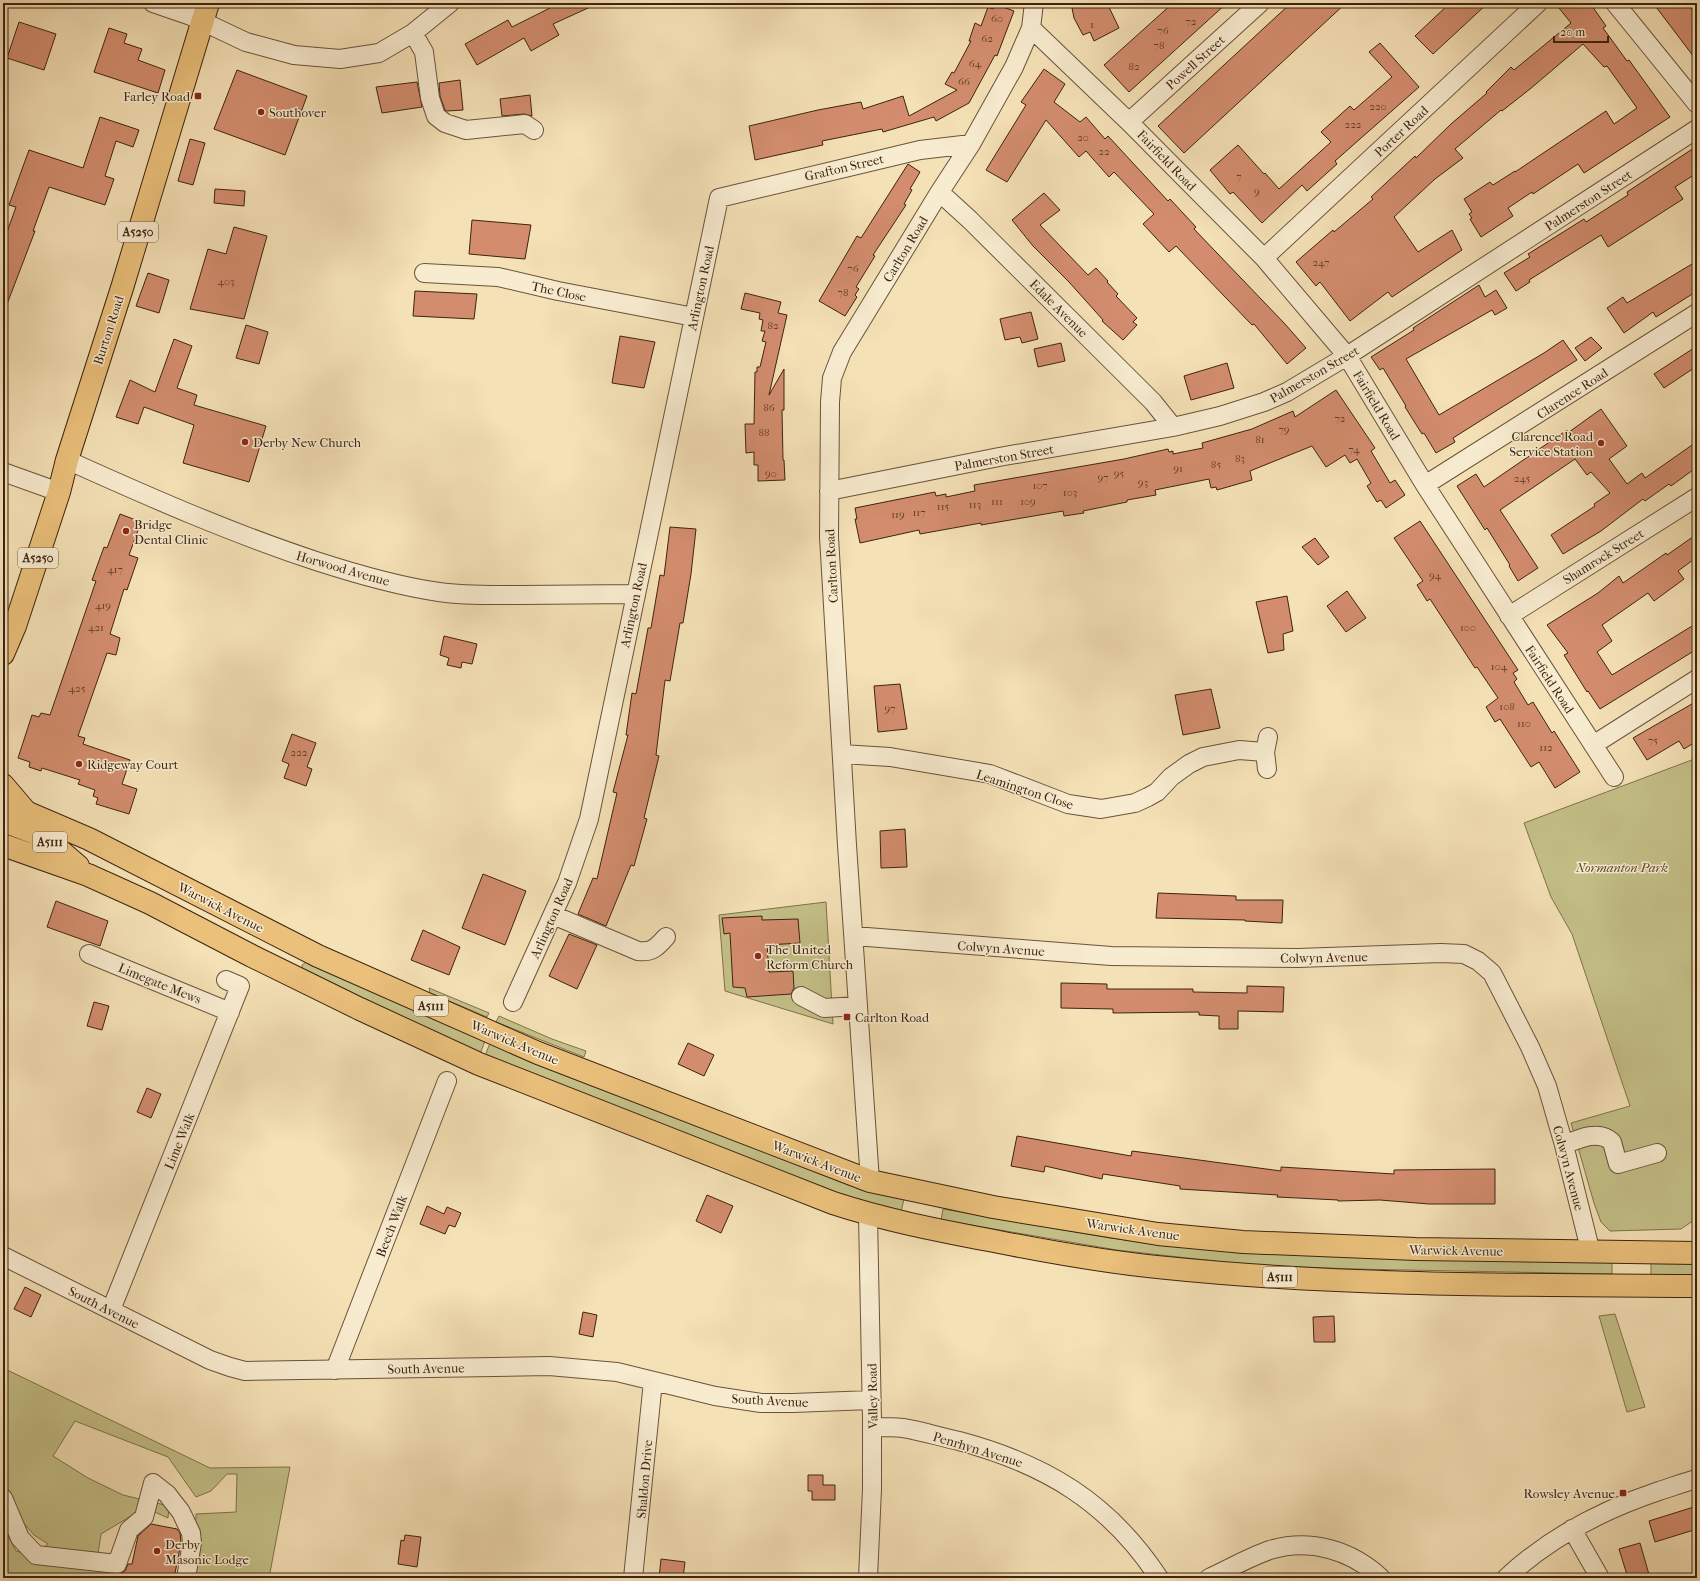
<svg xmlns="http://www.w3.org/2000/svg" width="1700" height="1581" font-family="'IM FELL French Canon',serif">
	<style>
		.green { fill: #c4c088; stroke: #80724c }
		.building { fill: #d38d6e; stroke: #3d2310 }
		.lines { fill: none; stroke-linecap: round; stroke-linejoin: round }
		.minor-casing { stroke: #6b523a; stroke-width: 20 }
		.major-casing { stroke: #3d2310; stroke-width: 24 }
		.highway-casing { stroke: #3d2310; stroke-width: 24 }
		.minor { stroke: #f8ecd0; stroke-width: 18 }
		.major { stroke: #eac07b; stroke-width: 22 }
		.highway { stroke: #eac07b; stroke-width: 22 }
		.poi-dot { fill: #8f2418; stroke: #f8ecd0; stroke-width: 1.5 }
		.labels { text-anchor: middle; stroke-width: 3; stroke-linejoin: round; paint-order: stroke }
		.number-label { font-size: 11px; fill: #623e28 }
		.shield { fill: #f8ecd0; stroke: #755f4a; stroke-width: 1 }
		.shield-label { font-size: 12px; font-weight: bold; fill: #3d2310 }
		.street-label { font-size: 13px; fill: #3d2310; stroke: #f8ecd0 }
		.poi-label { font-size: 13px; fill: #3d2310; stroke: #f8ecd0; text-anchor: start }
		.park-label { font-size: 13px; font-style: italic; fill: #5f4a2e; stroke: #f8ecd0 }
	</style>
	<rect width="100%" height="100%" fill="#f5e1b6"/>
	<filter id="stains"><feTurbulence type="fractalNoise" baseFrequency=".005" numOctaves="4"/><feColorMatrix values="0 0 0 0 .2 0 0 0 0 .09 0 0 0 0 .02 0 0 0 .5 -.17"/></filter>
	<radialGradient id="worn" r=".72"><stop offset=".6" stop-color="#630" stop-opacity="0"/><stop offset="1" stop-color="#630" stop-opacity=".3"/></radialGradient>
	<path class="green" d="M1697,758V1218L1681,1229L1610,1231L1601,1222L1594,1203L1571,1123L1630,1106L1572,934L1551,897L1524,823Z
		M826,902L833,1024L725,991L719,915Z
		M306,962L433,1019L485,1041L480,1054L302,969V965Z
		M429,988L489,1013L487,1017L430,993Z
		M499,1016L552,1039L586,1051L584,1057L496,1022Z
		M490,1043L848,1185L904,1199L901,1212L845,1197L485,1056Z
		M943,1209L1110,1238L1202,1249L1612,1261V1274L1356,1269L1249,1265L1117,1250L941,1220Z
		M1651,1263H1697V1275H1651Z
		M1615,1314L1645,1407L1627,1412L1599,1316Z
		M3,1368L210,1468L290,1467L269,1578H194L201,1539L193,1524L196,1519V1514L236,1512L237,1474H227L211,1491L196,1497L168,1457L75,1421L53,1456L88,1478L123,1495L169,1506L168,1518L148,1509L136,1513L101,1534L96,1567L107,1578H3V1526L16,1551C26,1554 40,1552 48,1544L34,1535L21,1520L8,1493L3,1477V1445L7,1420L3,1395Z"/>
	<path class="building" d="M548,3H599L553,24L559,35L531,51L524,38L477,65L465,44L508,20L512,27L550,8Z
		M1071,3H1107L1119,28L1094,41L1090,32L1083,35L1074,18Z
		M1173,3H1227L1129,92L1104,65Z
		M1291,3H1346L1184,153L1158,126Z
		M1450,3H1488L1433,54L1415,36Z
		M1555,3H1590L1606,26L1603,28L1627,61L1629,60L1670,117L1584,173L1578,164L1533,194L1532,192L1508,208L1513,216L1481,237L1470,219L1472,218L1469,214L1472,212L1464,199L1490,182L1493,185L1515,171V172L1606,111L1614,124L1637,108L1607,66L1604,67L1583,44L1530,89L1502,111L1501,110L1455,149L1463,158L1435,179L1394,217L1418,252L1452,230L1462,250L1392,297L1388,292L1350,321L1320,282L1316,286L1296,262L1333,230L1334,232L1373,199L1371,197L1415,156L1416,158L1451,124L1487,93L1486,92L1511,67L1514,70L1571,23Z
		M1653,3H1687L1697,16V61Z
		M995,4L1014,11L997,56L995,55L969,103L936,121L934,117L883,132L882,129L822,141L823,145L755,160L749,126L818,110L861,102L863,109L903,96L909,116L957,90L945,84L952,72L954,73L971,41H969L975,23L981,26L988,7L993,9Z
		M19,22L56,34L44,70L7,58Z
		M109,28L127,34L124,43L142,49L138,60L165,70L158,93L94,72Z
		M1380,43L1419,87L1335,161L1337,164L1307,191L1302,185L1262,223L1233,192L1230,194L1210,170L1238,145L1264,174L1265,173L1279,189L1331,142L1321,132L1350,106L1354,110L1392,77L1369,52Z
		M1044,69L1065,84L1054,102L1080,122L1086,117L1105,139L1108,136L1168,201L1170,199L1196,227L1194,229L1285,324L1306,348L1287,364L1254,324L1252,325L1176,246L1169,252L1143,224L1154,214L1114,172L1109,177L1086,151L1079,157L1046,120L1007,182L986,170L1026,105L1021,102Z
		M237,70L307,96L285,155L214,129Z
		M460,80L463,110L447,111L445,110L440,96L439,83Z
		M417,82L422,107L382,113L376,87Z
		M530,95L532,116L524,114L502,116L500,99Z
		M100,117L139,130L133,147L116,141L105,176L114,179L105,205L49,187L33,231H35L4,312H3V243L16,207L9,205L29,150L83,168Z
		M190,139L205,143L193,185L178,181Z
		M1697,146V173L1675,187L1683,199L1608,247L1601,235L1529,280L1530,282L1516,291L1504,273L1530,257L1528,254L1584,219L1586,222L1628,195L1627,192Z
		M908,164L920,172L910,189L912,190L904,204L906,205L873,255L875,256L856,287L859,289L855,295L857,297L845,316L819,301L857,236L861,238Z
		M215,189L245,191L244,206L214,203Z
		M1044,193L1060,210L1040,225L1088,275L1096,268L1108,281L1107,282L1118,294L1116,296L1137,318L1133,322L1137,325L1123,340L1102,321L1103,320L1069,282L1033,246L1012,220Z
		M472,220L531,225L525,259L469,254Z
		M234,227L267,236L244,319L190,309L208,249L226,254Z
		M1697,261V291L1656,317L1653,312L1624,333L1607,308L1623,297L1627,303Z
		M148,273L169,280L159,313L136,306Z
		M1479,285L1485,297L1496,290L1507,308L1495,315L1492,310L1406,359L1439,415L1544,353L1563,340L1577,360L1453,438L1455,442L1436,453L1424,433L1422,434L1405,407L1406,406L1383,368L1380,370L1371,357L1414,330L1413,328Z
		M415,291L477,294L474,319L413,316Z
		M745,293L781,302L778,313L787,315L769,395L784,369V410H782L783,460H784L785,480L758,481V465H754V452L746,453L745,424H754L755,372H757V367H760L766,342L762,341L765,331H761L763,320L759,319L760,313L741,309Z
		M1031,312L1038,339L1022,343L1020,337L1005,340L1000,319Z
		M246,325L268,332L259,364L236,358Z
		M620,336L655,342L644,388L612,383Z
		M1591,337L1602,348L1585,361L1575,348Z
		M174,339L192,346L177,388L197,395L194,405L266,426L249,482L183,463L194,425L144,407L138,424L116,417L130,380L155,392Z
		M1061,343L1065,361L1038,367L1034,349Z
		M1697,346V366L1664,388L1654,374Z
		M1227,363L1234,388L1191,400L1184,376Z
		M1336,390L1375,448L1371,451L1390,483L1395,480L1405,495L1386,508L1381,500L1377,502L1367,486L1371,483L1357,459L1350,463L1345,455L1326,467L1312,446L1250,471L1252,480L1217,490L1216,487L1211,488L1209,479L1155,490L1156,495L1127,500V502L1083,511L1084,513L1064,516L1063,511L981,525V523L920,534L919,530L860,543L855,519H857L855,508L935,492L936,496L946,494V497L975,491L974,485L1124,459L1168,449L1169,452L1173,451V454L1203,448L1202,443L1252,429L1293,411L1295,417Z
		M1601,409L1627,446L1609,459L1627,484L1642,473L1645,478L1692,445L1697,453V467L1671,486L1669,484L1645,501L1643,499L1601,531L1563,554L1551,535L1595,506L1594,504L1610,493L1591,472L1587,475L1575,459L1500,510L1538,568L1518,581L1509,566L1510,565L1487,528L1485,530L1457,486L1476,474L1484,487L1567,430L1569,432Z
		M120,514L141,522L129,555L138,558L127,590L124,589L110,634L120,638L116,655L107,653L78,736L85,738L83,744L130,760L122,784L137,789L129,814L96,804L98,798L93,796L95,790L78,784L80,780L42,768L41,771L29,767L30,762L18,758L32,715L39,717L41,713L50,715L96,581L92,580L104,547L107,548Z
		M1420,521L1518,670L1513,673L1517,679L1514,682L1528,705L1533,702L1552,733L1554,731L1580,772L1555,788L1539,762L1531,767L1500,719L1495,722L1486,707L1498,698L1477,667L1475,668L1430,599L1427,601L1417,585L1423,581L1394,538Z
		M670,527L696,529L691,574L683,623H680L670,681L665,680L656,755L659,756L644,818L647,819L634,866L631,865L606,926L578,914L593,878L597,879L617,793L613,792L628,735H626L632,693L636,694L648,628H651L660,575L664,576Z
		M1697,534V557L1678,571L1684,579L1654,601L1648,593L1602,625L1612,641L1597,652L1612,675L1697,623V649L1600,709L1588,691L1587,692L1564,655L1568,653L1547,625L1598,593L1619,576L1623,583L1666,553L1667,555Z
		M1315,538L1329,557L1318,565L1302,547Z
		M1347,591L1366,618L1346,632L1327,606Z
		M1287,596L1293,631L1283,634L1284,650L1268,653L1256,602Z
		M444,636L477,644L472,664L462,662L461,668L447,665L449,658L440,655Z
		M900,684L907,729L878,732L874,686Z
		M1211,689L1220,728L1183,735L1175,695Z
		M1697,701V741L1684,749L1679,741L1647,760L1633,738Z
		M292,734L316,743L307,767L312,769L306,786L284,778L289,764L282,761Z
		M905,829L907,867L881,868L880,831Z
		M483,874L526,891L505,945L462,928Z
		M1158,893L1236,896V900H1283L1282,923L1245,921V920L1156,918Z
		M56,901L108,921L100,946L47,927Z
		M762,916V920L798,919L800,943L767,945L769,972L793,971L794,988L791,994L747,997L745,988L733,987L730,933L724,934L722,918Z
		M423,930L460,947L449,975L411,960Z
		M569,934L597,945L577,989L549,976Z
		M1061,983L1107,984V989H1193V992L1247,993V986L1284,987L1283,1012L1238,1011V1029H1219V1016L1199,1015V1012L1113,1013V1009L1061,1008Z
		M94,1002L109,1006L102,1030L87,1026Z
		M688,1043L714,1055L704,1076L678,1064Z
		M147,1088L161,1094L151,1118L137,1112Z
		M1017,1136L1131,1156L1132,1151L1281,1171V1167L1394,1174V1170L1495,1169V1204H1429L1380,1200L1338,1201V1200L1277,1197L1278,1195L1180,1189V1186L1103,1174L1102,1179L1045,1166L1044,1172L1011,1166Z
		M707,1195L733,1206L721,1233L696,1221Z
		M427,1206L444,1214L447,1207L461,1213L455,1227L449,1225L445,1234L420,1224Z
		M25,1287L41,1295L31,1317L14,1309Z
		M583,1312L597,1315L593,1337L579,1334Z
		M1334,1316L1335,1342H1314L1313,1317Z
		M808,1475H823V1485H835V1500H812V1491H808Z
		M1697,1506V1529L1655,1542L1649,1521Z
		M151,1524L177,1529L180,1533L181,1543L174,1578H121L122,1573L125,1571L128,1564H132L138,1536Z
		M405,1535L421,1537L417,1567L398,1564L401,1540L404,1541Z
		M1640,1543L1650,1578H1628L1619,1549Z
		M661,1559L685,1562L683,1578H659Z"/>
	<g class="lines">
		<g class="minor-casing">
			<path id="minor" d="M153,3L191,16L246,42L294,55L340,59L379,53L413,33L450,3
				M1615,3L1697,104
				M1031,28L1129,122L1264,258L1347,356L1425,485L1614,777
				M413,33L424,52L430,98L436,116L445,123L466,130L525,124L534,130
				M1129,122L1260,3
				M939,193L947,199L970,220L1153,402L1173,427
				M1264,258L1538,3
				M424,273L498,277L558,291L694,317
				M67,460C149,497 231,533 316,561C356,574 397,586 439,592C466,596 493,595 521,595C559,595 597,594 635,594
				M3,472L59,492
				M1425,485L1697,313
				M829,491L999,457L1173,427L1220,416L1264,402L1287,392L1347,356L1697,129
				M1509,616L1697,497
				M1593,745L1697,679
				M842,754L890,757L990,774L1068,804L1101,809L1135,803L1148,797L1157,792L1171,777L1189,764L1203,757L1239,750L1265,752
				M1267,769L1265,752L1268,737
				M553,915L638,951C652,953 657,947 666,937
				M854,936L1111,956L1298,958L1441,953L1464,954L1478,961L1492,973L1530,1047L1547,1086L1564,1145L1591,1253
				M89,954L230,1012
				M801,996L824,1008L858,1006
				M513,1002L567,883L589,819L719,198L920,150L971,144
				M1564,1145C1578,1139 1599,1129 1612,1142L1618,1164L1657,1153
				M870,1181L847,845L829,537L830,402L832,378L842,352L939,193L971,144L1014,67L1031,28L1034,3
				M868,1215L872,1421V1489L868,1578
				M3,1256L210,1360L230,1367L245,1371L549,1366L617,1372L715,1396L761,1403H793L871,1400
				M111,1310L240,986L226,980
				M335,1370L447,1081
				M872,1427C882,1427 893,1427 903,1428C922,1431 940,1437 959,1441C1045,1464 1109,1502 1159,1578
				M3,1498L20,1538L36,1555L117,1564L129,1530L144,1517L153,1483L167,1494L181,1512L191,1533L192,1543L186,1578
				M1572,1529L1600,1578
				M633,1578L653,1381
				M1209,1578C1229,1569 1249,1557 1270,1550C1310,1538 1351,1550 1381,1578
				M1506,1578C1550,1537 1602,1510 1659,1491C1672,1487 1684,1482 1697,1479"/>
		</g>
		<g class="major-casing">
			<path id="major" d="M3,654L15,626L59,492L67,460L122,288L208,3
				M3,785L26,812"/>
		</g>
		<g class="highway-casing">
			<path id="highway" d="M3,804L26,812L89,839L318,956L538,1053L870,1181L993,1207L1158,1234L1243,1242L1416,1249L1697,1253
				M3,821L35,833L49,841L78,866
				M3,845L88,875L150,903L252,956L360,1009L479,1064L833,1203C888,1221 942,1231 999,1242C1055,1253 1111,1263 1167,1268C1343,1286 1521,1285 1697,1286"/>
		</g>
		<use href="#minor" class="minor"/>
		<use href="#major" class="major"/>
		<use href="#highway" class="highway"/>
	</g>
	<g class="poi-dot">
		<rect x="194" y="92" width="8" height="8" rx="2"/>
		<circle cx="261" cy="112" r="4"/>
		<circle cx="245" cy="442" r="4"/>
		<circle cx="1601" cy="443" r="4"/>
		<circle cx="126" cy="531" r="4"/>
		<circle cx="79" cy="764" r="4"/>
		<circle cx="758" cy="956" r="4"/>
		<rect x="843" y="1013" width="8" height="8" rx="2"/>
		<rect x="1619" y="1489" width="8" height="8" rx="2"/>
		<circle cx="157" cy="1551" r="4"/>
	</g>
	<g class="labels">
		<g class="number-label">
			<text x="997" y="22">60</text>
			<text x="1191" y="25">72</text>
			<text x="1092" y="28">1</text>
			<text x="1163" y="34">76</text>
			<text x="987" y="42">62</text>
			<text x="1159" y="49">78</text>
			<text x="975" y="67">64</text>
			<text x="1134" y="70">82</text>
			<text x="964" y="85">66</text>
			<text x="1378" y="110">220</text>
			<text x="1353" y="128">222</text>
			<text x="1083" y="141">20</text>
			<text x="1104" y="155">22</text>
			<text x="1239" y="180">7</text>
			<text x="1257" y="195">9</text>
			<text x="1321" y="266">247</text>
			<text x="853" y="272">76</text>
			<text x="226" y="285">403</text>
			<text x="843" y="296">78</text>
			<text x="773" y="329">82</text>
			<text x="769" y="411">86</text>
			<text x="1340" y="422">72</text>
			<text x="1284" y="433">79</text>
			<text x="764" y="436">88</text>
			<text x="1260" y="443">81</text>
			<text x="1354" y="453">74</text>
			<text x="1240" y="462">83</text>
			<text x="1216" y="468">85</text>
			<text x="1178" y="472">91</text>
			<text x="771" y="477">90</text>
			<text x="1119" y="477">95</text>
			<text x="1103" y="481">97</text>
			<text x="1522" y="482">245</text>
			<text x="1143" y="486">93</text>
			<text x="1040" y="489">107</text>
			<text x="1070" y="496">103</text>
			<text x="997" y="505">111</text>
			<text x="1028" y="505">109</text>
			<text x="975" y="508">113</text>
			<text x="943" y="510">115</text>
			<text x="919" y="516">117</text>
			<text x="898" y="518">119</text>
			<text x="115" y="573">417</text>
			<text x="1435" y="579">94</text>
			<text x="103" y="609">419</text>
			<text x="96" y="631">421</text>
			<text x="1468" y="631">100</text>
			<text x="1499" y="670">104</text>
			<text x="77" y="692">425</text>
			<text x="1507" y="710">108</text>
			<text x="890" y="712">97</text>
			<text x="1524" y="727">110</text>
			<text x="1653" y="744">75</text>
			<text x="1546" y="751">112</text>
			<text x="299" y="756">222</text>
		</g>
		<g class="shield">
			<rect x="118" y="222" width="40" height="20" rx="3"/>
			<rect x="18" y="548" width="40" height="20" rx="3"/>
			<rect x="33" y="832" width="34" height="20" rx="3"/>
			<rect x="414" y="996" width="34" height="20" rx="3"/>
			<rect x="1263" y="1267" width="34" height="20" rx="3"/>
		</g>
		<g class="shield-label">
			<text x="138" y="236">A5250</text>
			<text x="38" y="562">A5250</text>
			<text x="50" y="846">A5111</text>
			<text x="431" y="1010">A5111</text>
			<text x="1280" y="1281">A5111</text>
		</g>
		<g class="street-label">
			<text transform="translate(1195 62) rotate(-42)" y="5">Powell Street</text>
			<text transform="translate(1401 131) rotate(-43)" y="5">Porter Road</text>
			<text transform="translate(1167 160) rotate(46)" y="5">Fairfield Road</text>
			<text transform="translate(844 167) rotate(-13)" y="5">Grafton Street</text>
			<text transform="translate(1588 200) rotate(-33)" y="5">Palmerston Street</text>
			<text transform="translate(905 249) rotate(-59)" y="5">Carlton Road</text>
			<text transform="translate(700 288) rotate(-78)" y="5">Arlington Road</text>
			<text transform="translate(559 291) rotate(12)" y="5">The Close</text>
			<text transform="translate(1059 308) rotate(45)" y="5">Edale Avenue</text>
			<text transform="translate(108 330) rotate(-72)" y="5">Burton Road</text>
			<text transform="translate(1314 374) rotate(-30)" y="5">Palmerston Street</text>
			<text transform="translate(1572 393) rotate(-33)" y="5">Clarence Road</text>
			<text transform="translate(1377 405) rotate(59)" y="5">Fairfield Road</text>
			<text transform="translate(1004 457) rotate(-10)" y="5">Palmerston Street</text>
			<text transform="translate(1603 556) rotate(-32)" y="5">Shamrock Street</text>
			<text transform="translate(831 566) rotate(-93)" y="5">Carlton Road</text>
			<text transform="translate(343 568) rotate(16)" y="5">Horwood Avenue</text>
			<text transform="translate(633 605) rotate(-78)" y="5">Arlington Road</text>
			<text transform="translate(1550 679) rotate(57)" y="5">Fairfield Road</text>
			<text transform="translate(1025 789) rotate(18)" y="5">Leamington Close</text>
			<text transform="translate(221 907) rotate(27)" y="5">Warwick Avenue</text>
			<text transform="translate(551 918) rotate(-66)" y="5">Arlington Road</text>
			<text transform="translate(1001 948) rotate(4)" y="5">Colwyn Avenue</text>
			<text transform="translate(1324 957) rotate(-1)" y="5">Colwyn Avenue</text>
			<text transform="translate(160 983) rotate(22)" y="5">Limegate Mews</text>
			<text transform="translate(515 1042) rotate(23)" y="5">Warwick Avenue</text>
			<text transform="translate(179 1141) rotate(-68)" y="5">Lime Walk</text>
			<text transform="translate(817 1161) rotate(21)" y="5">Warwick Avenue</text>
			<text transform="translate(1569 1168) rotate(75)" y="5">Colwyn Avenue</text>
			<text transform="translate(391 1226) rotate(-69)" y="5">Beech Walk</text>
			<text transform="translate(1133 1229) rotate(8)" y="5">Warwick Avenue</text>
			<text transform="translate(1456 1250) rotate(1)" y="5">Warwick Avenue</text>
			<text transform="translate(104 1307) rotate(27)" y="5">South Avenue</text>
			<text transform="translate(426 1368) rotate(-1)" y="5">South Avenue</text>
			<text transform="translate(872 1396) rotate(-91)" y="5">Valley Road</text>
			<text transform="translate(770 1400) rotate(3)" y="5">South Avenue</text>
			<text transform="translate(978 1449) rotate(17)" y="5">Penrhyn Avenue</text>
			<text transform="translate(644 1479) rotate(-85)" y="5">Shaldon Drive</text>
		</g>
		<g class="poi-label">
			<text x="190" y="101" text-anchor="end">Farley Road</text>
			<text x="269" y="117">Southover</text>
			<text x="1593" y="441" text-anchor="end">Clarence Road<tspan x="1593" dy="15">Service Station</tspan></text>
			<text x="253" y="447">Derby New Church</text>
			<text x="134" y="529">Bridge<tspan x="134" dy="15">Dental Clinic</tspan></text>
			<text x="87" y="769">Ridgeway Court</text>
			<text x="766" y="954">The United<tspan x="766" dy="15">Reform Church</tspan></text>
			<text x="855" y="1022">Carlton Road</text>
			<text x="1615" y="1498" text-anchor="end">Rowsley Avenue</text>
			<text x="165" y="1549">Derby<tspan x="165" dy="15">Masonic Lodge</tspan></text>
		</g>
		<g class="park-label">
			<text x="1622" y="872">Normanton Park</text>
		</g>
	</g>
	<rect width="1700" height="1581" fill="none" stroke="#f5e1b6" stroke-width="16"/>
	<rect x="4" y="4" width="1692" height="1573" fill="none" stroke="#3d2310" stroke-width="2"/>
	<rect x="8" y="8" width="1684" height="1565" fill="none" stroke="#3d2310"/>
	<path d="M1554 36v6h54v-6" fill="none" stroke="#3d2310" stroke-width="2"/>
	<text x="1560" y="36" font-size="12" fill="#3d2310" stroke="#f8ecd0" stroke-width="3" paint-order="stroke">20 m</text>
	<rect width="100%" height="100%" filter="url(#stains)"/>
	<rect width="100%" height="100%" fill="url(#worn)"/>
</svg>
